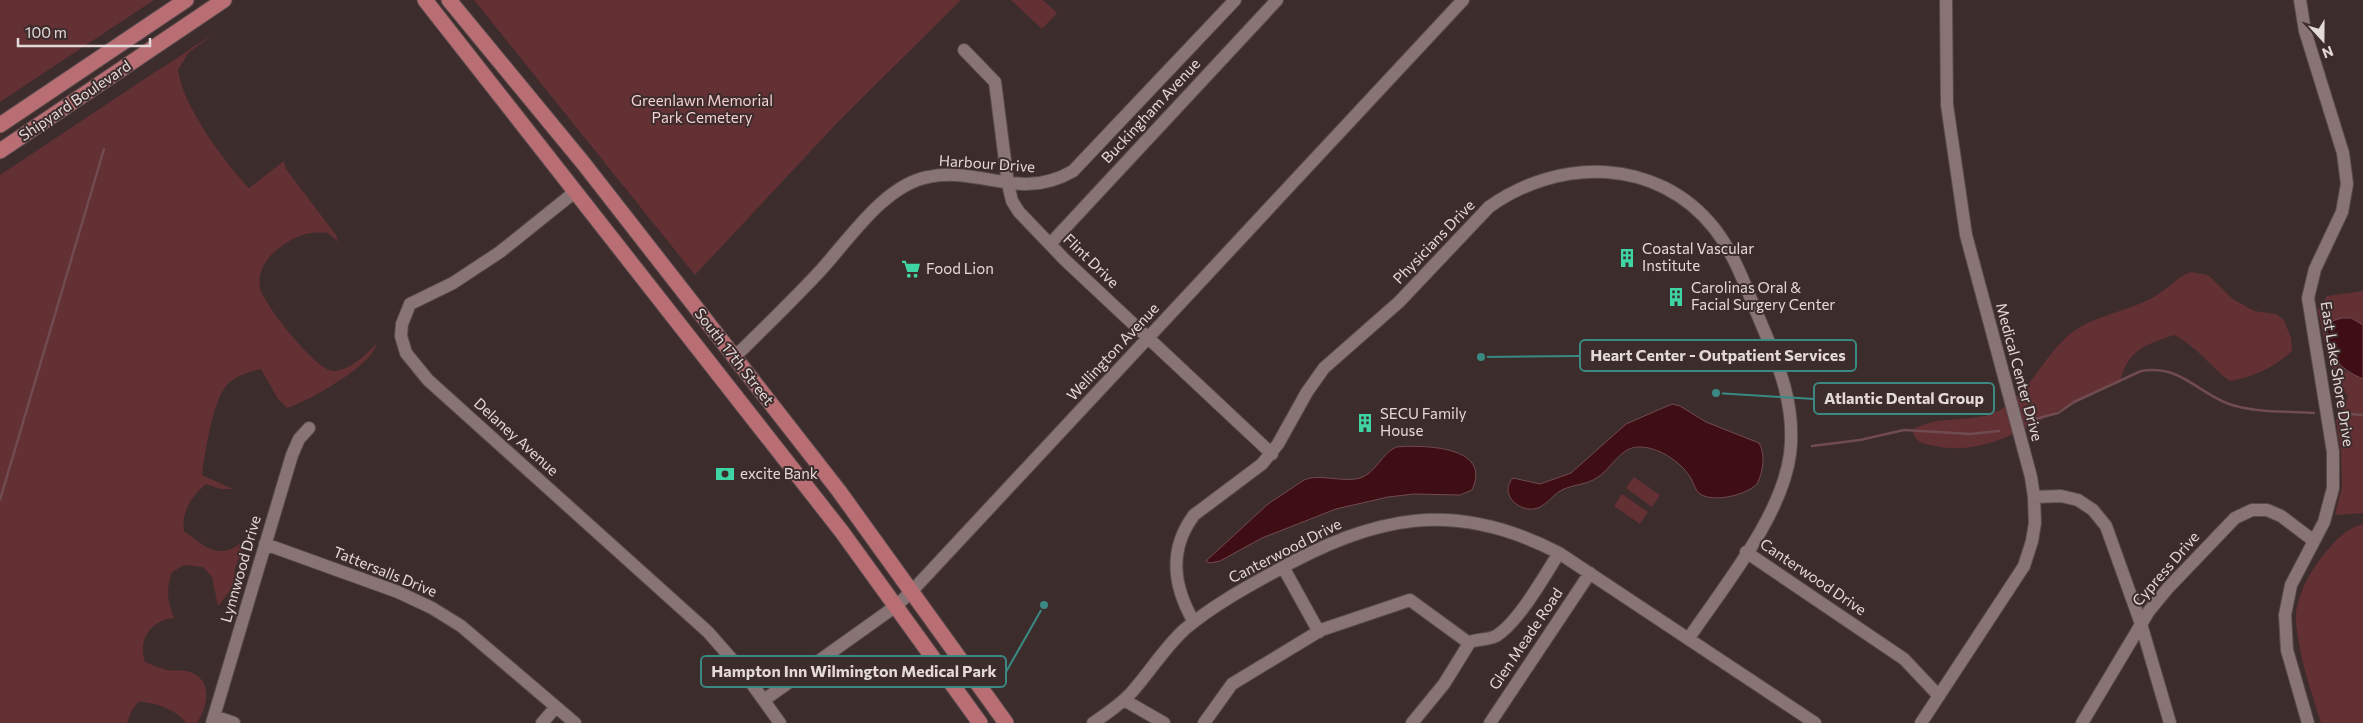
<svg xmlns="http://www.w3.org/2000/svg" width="2363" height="723" font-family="Commissioner,sans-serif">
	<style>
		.green { fill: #633034 }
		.water { fill: #3f0e15; stroke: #704b50 }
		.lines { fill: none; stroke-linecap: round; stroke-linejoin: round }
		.stream { stroke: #704b50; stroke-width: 2.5 }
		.minor-casing { stroke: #594b4c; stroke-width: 14 }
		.major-casing { stroke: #594b4c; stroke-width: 17 }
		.minor { stroke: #897475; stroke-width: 12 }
		.major { stroke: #b96e74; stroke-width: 15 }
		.labels { text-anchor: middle; stroke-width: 4; stroke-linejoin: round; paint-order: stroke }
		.street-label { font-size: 15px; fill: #e4d9d9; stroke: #3d2c2c }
		.park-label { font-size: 15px; fill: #f5d0d1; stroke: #3d2c2c }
		.poi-label { font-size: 15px; fill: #e4d9d9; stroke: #3d2c2c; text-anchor: start }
		.leader { fill: none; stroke: #3a8a83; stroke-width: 2 }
		.callout-dot { fill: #3a8a83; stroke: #3d2c2c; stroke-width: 2 }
		.callout { fill: #3d2c2c; stroke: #3a8a83; stroke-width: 2 }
		.callout-label { font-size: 16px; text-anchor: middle; font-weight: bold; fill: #e4d9d9 }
	</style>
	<rect width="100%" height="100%" fill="#3d2c2c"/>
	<path class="green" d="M0,0H154L0,102Z
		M474,0H961L837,123L695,275Z
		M1011,0H1043L1057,13L1042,29Z
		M212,36L189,52L178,70C182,105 225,163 249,188L284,161L286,169L336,235L338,242L328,233C309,231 297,235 282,246C268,255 257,270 260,288C263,303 318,374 335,371C351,369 366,355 376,344C375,364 307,402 287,408L278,399L261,369C248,372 231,377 224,389C212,407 205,453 202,475L233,489H220L206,484C192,496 181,512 184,531C208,549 221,562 247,538L235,568L233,587L218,606L212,577L203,567L184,565L172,572C166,589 167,601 174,618C150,621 138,639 145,662C152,665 160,668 167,670C174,671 181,670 187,671C214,678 208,706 197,723H186C176,709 154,702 138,702L131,712L127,723H0V175L158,70C177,60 193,45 212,36Z
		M2191,272L2208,275L2233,299L2254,311L2276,314L2284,320L2291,338L2292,351C2274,368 2254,377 2230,381C2209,366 2198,347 2174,335C2145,345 2128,349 2120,382C2105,388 2089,394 2074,402C2031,424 1987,457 1935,446C1923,444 1916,443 1912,430C1939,413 1973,425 2000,410C2030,393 2044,355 2070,334C2092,316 2125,312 2150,299C2165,292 2175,278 2191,272Z
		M2363,291V325L2351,318L2335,359L2345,371L2363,379V513L2335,515L2342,487L2341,452L2336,420L2348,397L2329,363L2318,310L2327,296Z
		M1634,477L1660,495L1652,507L1626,488Z
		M1622,494L1648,512L1640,524L1614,506Z
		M2363,524V723H2321C2311,691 2299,657 2296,623C2294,599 2310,571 2325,553C2337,539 2345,529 2363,524Z"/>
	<path class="water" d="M2342,318H2351L2363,325V379C2336,367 2331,357 2326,328L2332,321Z
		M1672,404L1680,406L1706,422L1759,443C1766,455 1763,472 1757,484C1746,495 1714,503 1700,494C1694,489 1693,480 1688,474C1678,460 1657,447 1640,447C1621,446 1612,468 1598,477C1587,485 1574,484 1562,490C1552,495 1546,507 1534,509C1517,511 1499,493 1513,478L1540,484L1571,473L1626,424Z
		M1396,447C1422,445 1493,445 1472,490L1460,495L1414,494L1388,497L1336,509L1262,538L1220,561L1210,563L1206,561L1268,504L1304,480C1318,473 1343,483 1360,478C1376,473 1381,454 1396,447Z"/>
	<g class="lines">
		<path class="stream" d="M2337,413L2363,415
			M2031,420L2058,413L2074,402L2141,371C2180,364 2196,392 2229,404C2255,413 2287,411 2314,413
			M1812,446L1860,440L1904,430L1970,434L1999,431
			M0,500L104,149"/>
		<g class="minor-casing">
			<path id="minor" d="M2300,0L2305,31L2343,153L2347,184L2342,212L2315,269L2308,298L2333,452V488L2324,522L2291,585L2285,615L2287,650L2308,723
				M964,50L995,82L1008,184L1012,201L1019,212L1065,260L1272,454
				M576,191L500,252L453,283L410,304L402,324L401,336L406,353L428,380L708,632L744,673L780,723
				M1050,244L1277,0
				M733,357L744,348C770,322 796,297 821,270C850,238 885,185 928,177C980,166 1020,202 1073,171L1235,0
				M2034,497L2061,496L2078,500L2093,510L2106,526L2141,624L2170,723
				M265,544L398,592L432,608L461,626L575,723
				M1746,552L1904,659L1939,696
				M1283,567L1319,632
				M1194,622C1173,586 1168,550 1194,515L1262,464L1278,444L1307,392L1324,368L1399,302L1489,207C1559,157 1657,157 1714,228C1736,256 1747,291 1761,323C1779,365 1796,407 1790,454C1782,516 1724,586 1689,638
				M764,700L896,606L912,591L1463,0
				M1124,700L1164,723
				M214,716L234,723
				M212,723L292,455L299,439L309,428
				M542,723L556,707
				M1093,723C1106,714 1120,705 1131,693C1150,672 1164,648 1185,629C1211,607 1243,589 1274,572C1374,516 1453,498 1559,553L1815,723
				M1204,723L1232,684L1321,630L1410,600L1469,643
				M1412,723L1444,684L1470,642C1478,639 1488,640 1496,636C1518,623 1545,575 1559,553
				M1490,723L1590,573
				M1921,723L2024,566L2032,541L2035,523L2034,497L2031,477L1966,235L1947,105L1946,0
				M2082,723L2149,611L2168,588L2235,518L2252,510H2267L2281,516L2314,541"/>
		</g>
		<g class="major-casing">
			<path id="major" d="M425,0L842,532L980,723
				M449,0L584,164L839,491L1006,723
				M0,125L186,0
				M0,151L224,0"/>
		</g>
		<use href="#minor" class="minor"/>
		<use href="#major" class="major"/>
	</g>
	<defs>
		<g id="building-bare" transform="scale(1.5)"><path d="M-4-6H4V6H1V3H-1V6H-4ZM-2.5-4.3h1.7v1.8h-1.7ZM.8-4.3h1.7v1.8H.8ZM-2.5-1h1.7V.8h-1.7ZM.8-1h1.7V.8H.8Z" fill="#3ed4a3" stroke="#3d2c2c" stroke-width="2.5" paint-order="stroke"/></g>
		<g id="supermarket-bare" transform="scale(1.5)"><path d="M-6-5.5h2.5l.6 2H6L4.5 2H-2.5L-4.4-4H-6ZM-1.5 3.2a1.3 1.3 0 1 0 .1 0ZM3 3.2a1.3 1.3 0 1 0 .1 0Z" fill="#3ed4a3" stroke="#3d2c2c" stroke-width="2.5" paint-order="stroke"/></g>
		<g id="bank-bare" transform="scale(1.5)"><path d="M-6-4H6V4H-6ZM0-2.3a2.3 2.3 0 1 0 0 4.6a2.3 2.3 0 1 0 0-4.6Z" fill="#3ed4a3" stroke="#3d2c2c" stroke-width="2.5" paint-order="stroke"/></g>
	</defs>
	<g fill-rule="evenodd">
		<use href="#building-bare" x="1627" y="258"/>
		<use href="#supermarket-bare" x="911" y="269"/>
		<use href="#building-bare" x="1676" y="297"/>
		<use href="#building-bare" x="1365" y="423"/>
		<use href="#bank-bare" x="725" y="474"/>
	</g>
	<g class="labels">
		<g class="street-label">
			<text transform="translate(75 101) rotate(-34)" y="5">Shipyard Boulevard</text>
			<text transform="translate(1151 111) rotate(-47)" y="5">Buckingham Avenue</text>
			<text transform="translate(987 164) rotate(4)" y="5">Harbour Drive</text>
			<text transform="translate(1434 242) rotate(-46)" y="5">Physicians Drive</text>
			<text transform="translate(1091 261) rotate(44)" y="5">Flint Drive</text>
			<text transform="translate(1113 352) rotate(-47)" y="5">Wellington Avenue</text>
			<text transform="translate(734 357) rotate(52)" y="5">South 17th Street</text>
			<text transform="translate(2019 372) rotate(75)" y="5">Medical Center Drive</text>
			<text transform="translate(2337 374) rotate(81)" y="5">East Lake Shore Drive</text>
			<text transform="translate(516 437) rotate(42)" y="5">Delaney Avenue</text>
			<text transform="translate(1285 551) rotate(-27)" y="5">Canterwood Drive</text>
			<text transform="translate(241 569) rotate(-74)" y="5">Lynnwood Drive</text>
			<text transform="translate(2166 569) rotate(-49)" y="5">Cypress Drive</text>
			<text transform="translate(385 572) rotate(22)" y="5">Tattersalls Drive</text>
			<text transform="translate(1813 577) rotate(34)" y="5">Canterwood Drive</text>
			<text transform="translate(1526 639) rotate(-56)" y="5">Glen Meade Road</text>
		</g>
		<g class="park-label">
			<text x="702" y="106">Greenlawn Memorial<tspan x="702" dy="17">Park Cemetery</tspan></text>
		</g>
		<g class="poi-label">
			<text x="1642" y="254">Coastal Vascular<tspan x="1642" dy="17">Institute</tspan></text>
			<text x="926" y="274">Food Lion</text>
			<text x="1691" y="293">Carolinas Oral &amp;<tspan x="1691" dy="17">Facial Surgery Center</tspan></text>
			<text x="1380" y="419">SECU Family<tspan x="1380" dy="17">House</tspan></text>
			<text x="740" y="479">excite Bank</text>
		</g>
	</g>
	<path class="leader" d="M1481 357L1580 356M1716 393L1814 399M1044 605L1006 672"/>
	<g class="callout-dot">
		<circle cx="1481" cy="357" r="5"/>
		<circle cx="1716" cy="393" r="5"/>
		<circle cx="1044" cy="605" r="5"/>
	</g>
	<g class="callout">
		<rect x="1580" y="340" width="276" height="31" rx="5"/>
		<rect x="1814" y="383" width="180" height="31" rx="5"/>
		<rect x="701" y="656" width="305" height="31" rx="5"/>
	</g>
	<g class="callout-label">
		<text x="1718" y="361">Heart Center - Outpatient Services</text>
		<text x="1904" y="404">Atlantic Dental Group</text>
		<text x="854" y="677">Hampton Inn Wilmington Medical Park</text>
	</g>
	<g transform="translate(2323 40) rotate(159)" stroke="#3d2c2c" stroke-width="4" paint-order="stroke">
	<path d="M0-4L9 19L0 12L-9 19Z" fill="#e4d9d9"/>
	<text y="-8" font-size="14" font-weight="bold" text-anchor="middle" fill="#e4d9d9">N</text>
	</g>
	<path d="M18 38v8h132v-8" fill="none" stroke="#e4d9d9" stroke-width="2.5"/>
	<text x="25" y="38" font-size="15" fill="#e4d9d9" stroke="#3d2c2c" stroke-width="4" paint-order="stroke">100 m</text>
</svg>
